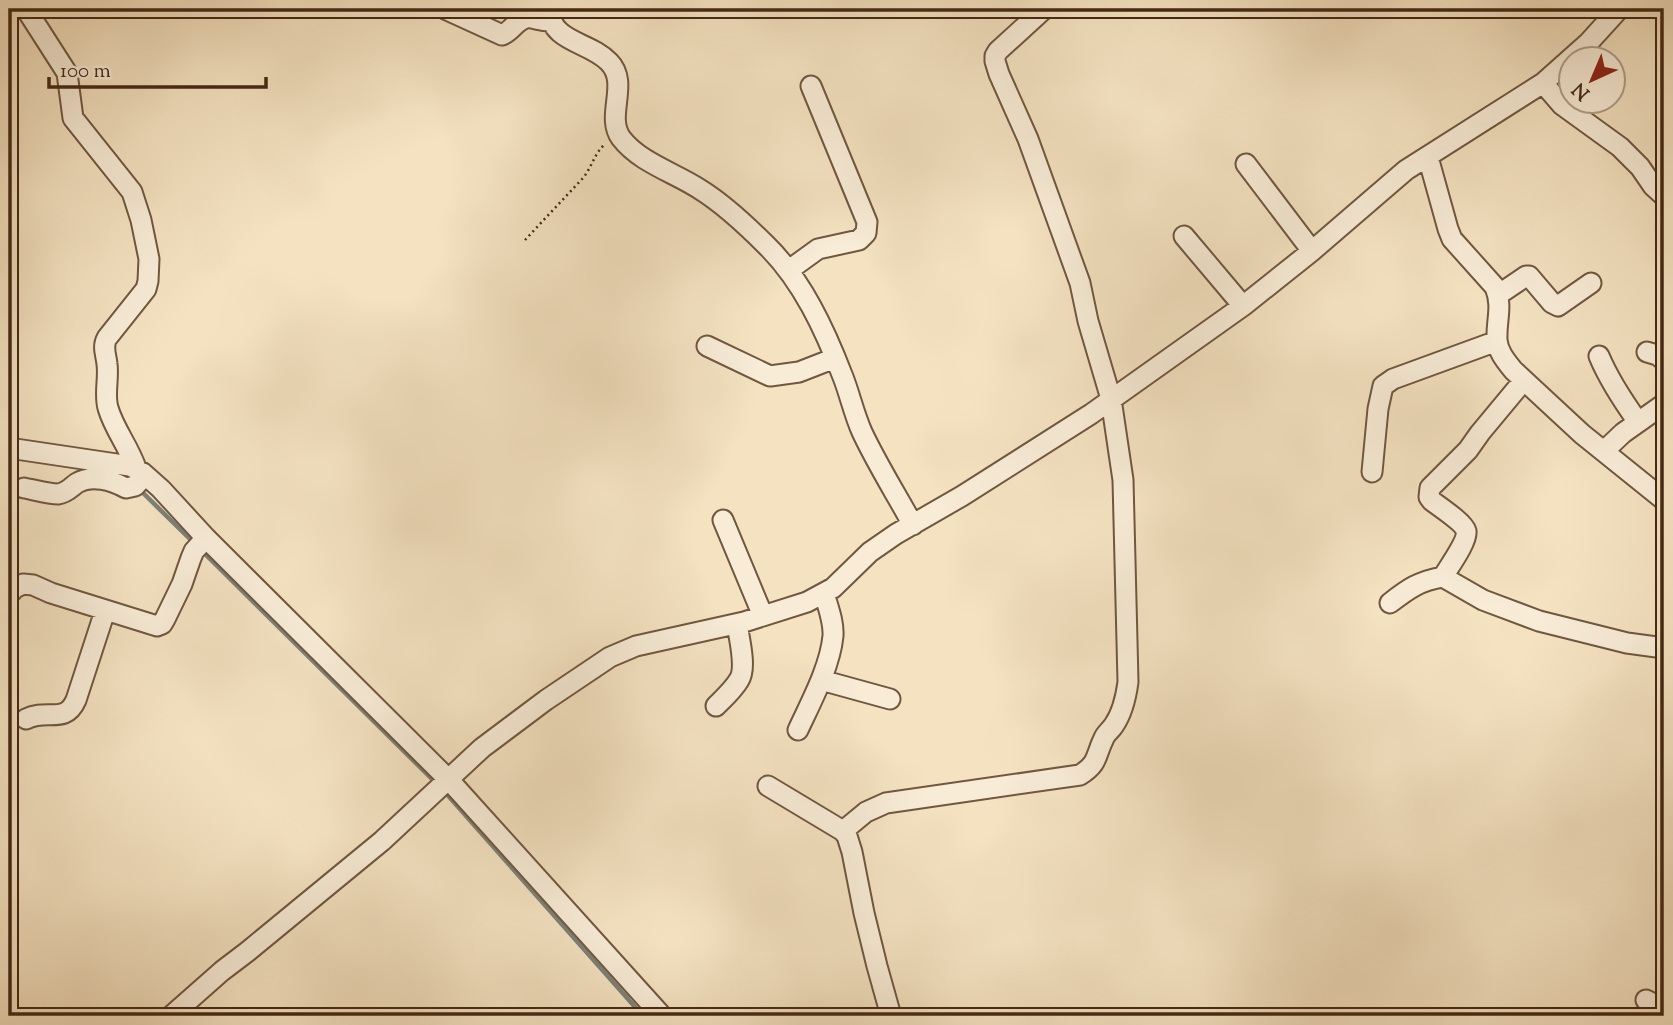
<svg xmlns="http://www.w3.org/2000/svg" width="1673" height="1025" font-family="'Sorts Mill Goudy',serif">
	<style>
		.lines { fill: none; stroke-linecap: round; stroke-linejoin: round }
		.stream { stroke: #7b8179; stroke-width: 4.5 }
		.minor-casing { stroke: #70573f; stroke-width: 23 }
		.path { stroke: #442914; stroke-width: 2.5; stroke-dasharray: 2 3.5; stroke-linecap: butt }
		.minor { stroke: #f8ecd7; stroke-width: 19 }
	</style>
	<rect width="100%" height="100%" fill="#f4e2c1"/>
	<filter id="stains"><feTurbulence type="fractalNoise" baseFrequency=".00286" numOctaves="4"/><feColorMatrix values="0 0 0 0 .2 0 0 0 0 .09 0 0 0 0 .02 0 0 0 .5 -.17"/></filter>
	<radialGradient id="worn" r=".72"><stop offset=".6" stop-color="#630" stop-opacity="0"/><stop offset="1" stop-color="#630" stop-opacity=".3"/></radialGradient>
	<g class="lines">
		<path class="stream" d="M138,488L194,543
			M201,550L435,782
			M444,791L643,1016"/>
		<g class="minor-casing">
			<path id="minor" d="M26,9L67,73L73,118L132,192L141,220L149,259L148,281L146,289L107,338C102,347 106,354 107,364C109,379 104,394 108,408C114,429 129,447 136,468
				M445,9L502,35C511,32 517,19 527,18C533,17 542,22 551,21
				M549,9C551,43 589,41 609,62C630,83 605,116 621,138C640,163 676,173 701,190C725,205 746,225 766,245C802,280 825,330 843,377C850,395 854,414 862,432C877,464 896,494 913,525
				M1543,83L1562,105L1620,147L1640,167L1653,186L1664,196
				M1428,157L1448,229L1452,239L1495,287C1503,307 1496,320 1497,340C1498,352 1506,361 1513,370L1582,434L1664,500
				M1246,164L1312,251
				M1184,236L1243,306
				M789,270L818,249L859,240L866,233L867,222L811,86
				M1498,295L1526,276H1529L1552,303L1558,306L1591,283
				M707,346L770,376L799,372L835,358
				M1647,352L1657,355L1664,360
				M1599,356C1609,380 1623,401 1638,422
				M9,448L130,466L143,473L161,489L206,538L449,780L662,1016
				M1604,451L1623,433L1664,404
				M1372,472L1378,409L1383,386L1393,379L1497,341
				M24,488C35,490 48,494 58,494C67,493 71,487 77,483C92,474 113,481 126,488L135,486L145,475
				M723,520L763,616
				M1443,577L1483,600L1539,621L1627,643L1664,648
				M9,594L15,588L23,584L33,585L51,593L157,626L162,624L165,619L182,584L191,558L194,551L206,538
				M1390,603C1408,589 1419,581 1443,577C1448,568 1468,541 1466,531C1464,523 1440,507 1432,501L1429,497L1430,488L1468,450L1480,433L1524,380
				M821,680L890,699
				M716,706C724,698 733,690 739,680C747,668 739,638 737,624
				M26,719C47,708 65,725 76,700L105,611
				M798,730C811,702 830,667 833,636C834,622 828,607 824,593
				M768,786L843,831L847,836L852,852L864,913L877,966L891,1016
				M843,831L866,812L886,803L1080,775C1099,763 1095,756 1104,738C1106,733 1111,730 1114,725C1123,712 1126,697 1128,682L1123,480L1111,399L1088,321L1080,283L1028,139L999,74L995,61V56L998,51L1044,9
				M1646,1000L1664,1009
				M171,1016L222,971L247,952L382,841L482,748L546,700L610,657L636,646L744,622L807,602L833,588L870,552L896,534L962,496L1091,414L1243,306L1312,251L1406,170L1543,83L1589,42L1619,9"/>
		</g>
		<path class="path" d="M525,240L583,178C592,167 594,154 605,144"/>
		<use href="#minor" class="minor"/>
	</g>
	<rect width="1673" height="1025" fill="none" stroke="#f4e2c1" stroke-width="35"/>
	<rect x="10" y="10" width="1652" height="1004" fill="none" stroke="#442914" stroke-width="3.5"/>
	<rect x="18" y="18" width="1638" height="990" fill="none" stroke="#442914" stroke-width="2"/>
	<g transform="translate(1592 80) rotate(224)"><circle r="33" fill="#f8ecd7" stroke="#b09e89" stroke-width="2"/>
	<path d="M0-5L12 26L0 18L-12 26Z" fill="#8f2418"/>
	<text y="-10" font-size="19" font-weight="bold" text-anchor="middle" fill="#442914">N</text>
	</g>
	<path d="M49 77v10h217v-10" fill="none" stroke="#442914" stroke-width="3.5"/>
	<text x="60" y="77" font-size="21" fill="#442914" stroke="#f8ecd7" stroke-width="5" paint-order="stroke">100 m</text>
	<rect width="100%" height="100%" filter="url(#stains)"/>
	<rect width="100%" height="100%" fill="url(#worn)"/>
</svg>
